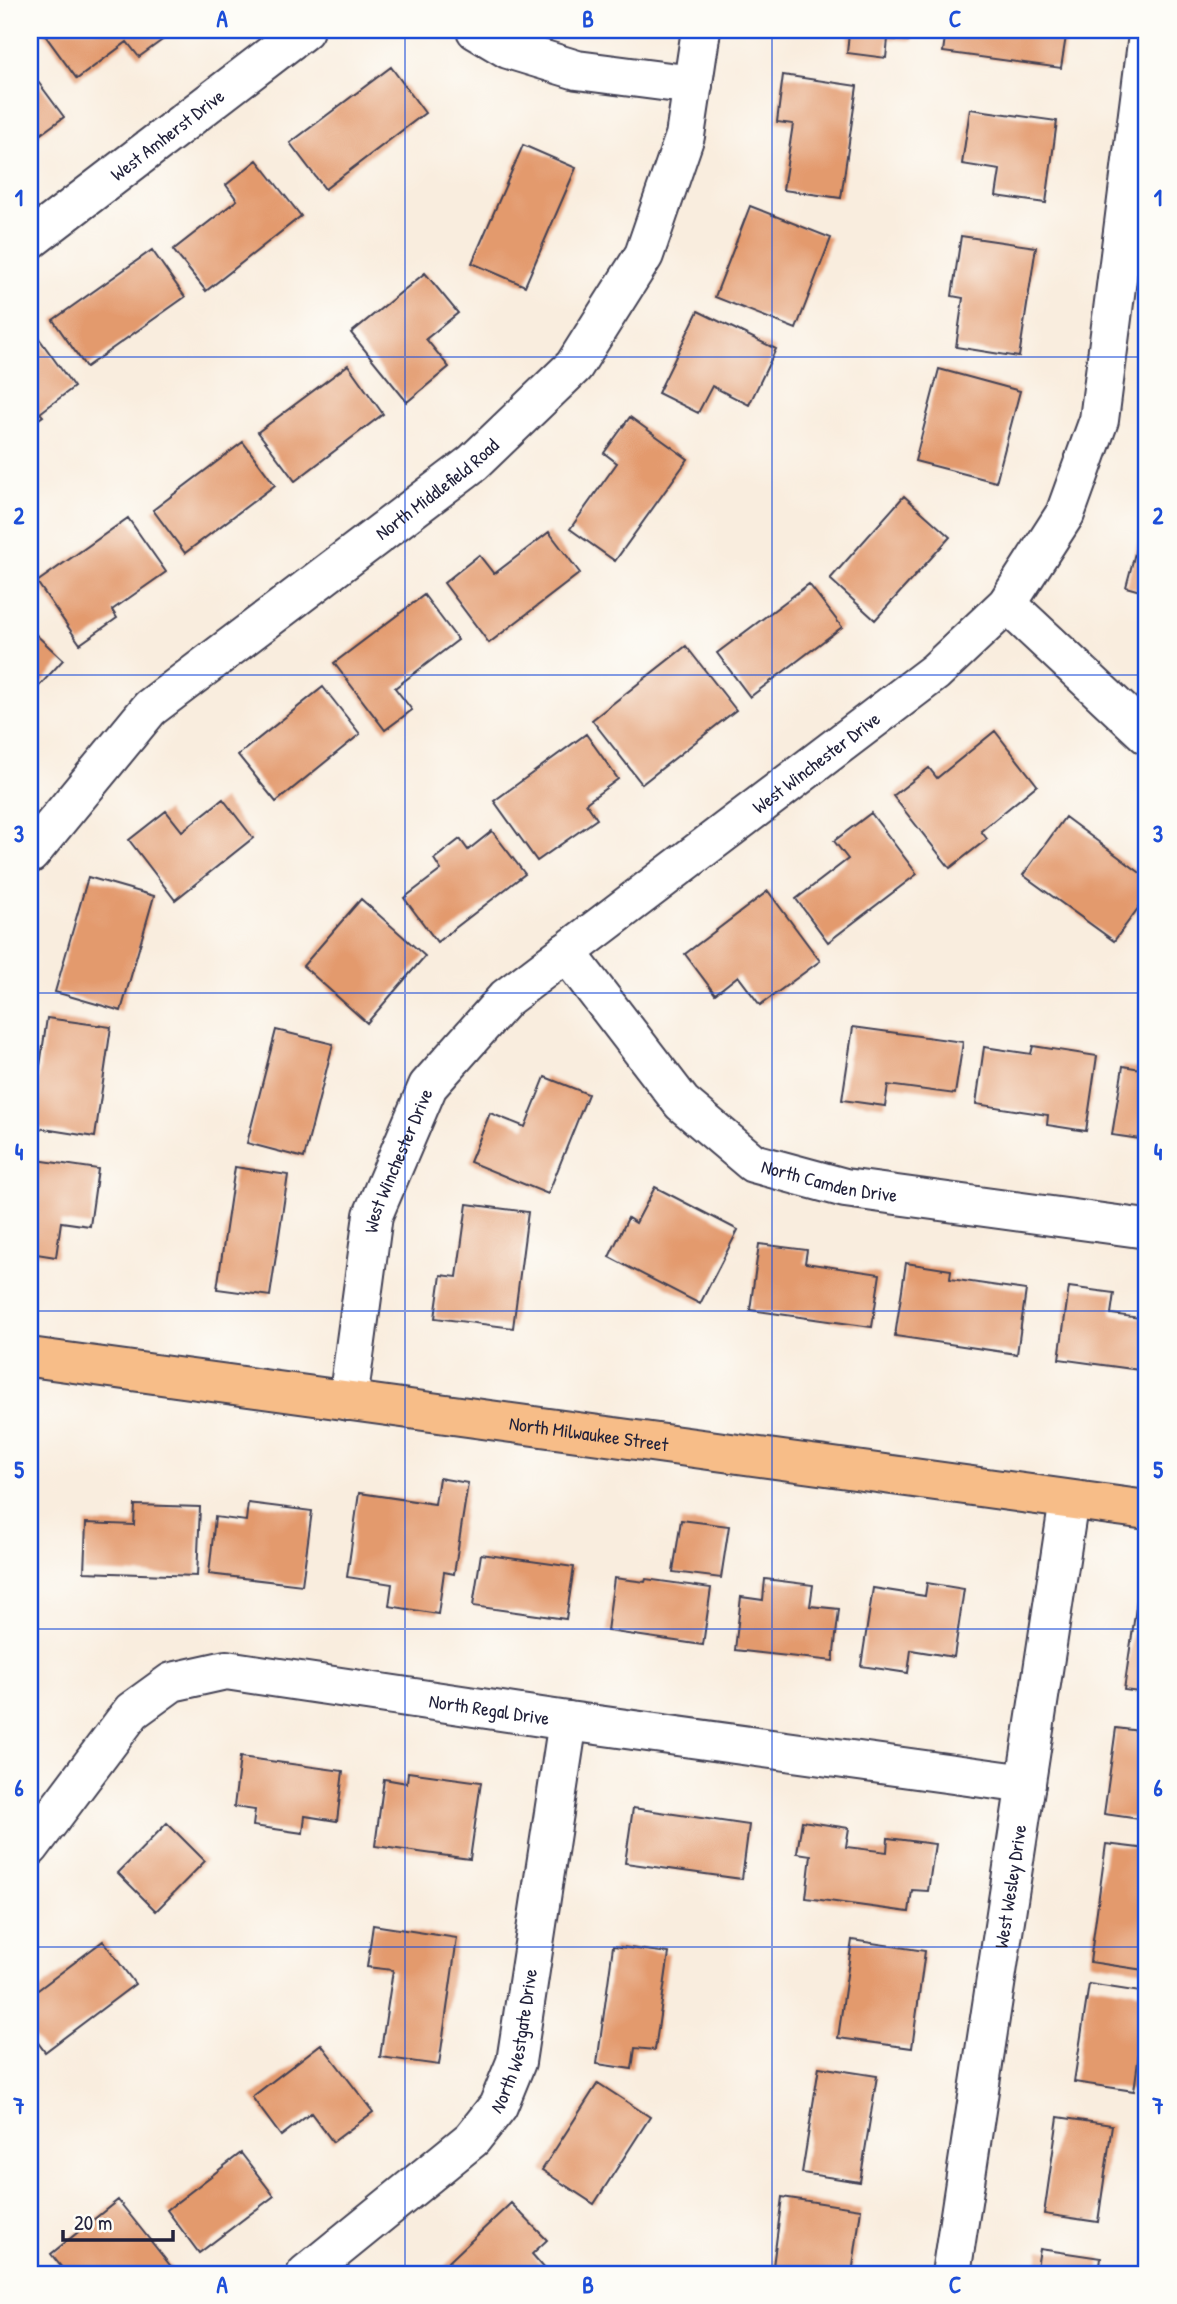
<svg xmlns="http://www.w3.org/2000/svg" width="1177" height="2304" font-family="'Patrick Hand',sans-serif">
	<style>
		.building { fill: #e39a6d }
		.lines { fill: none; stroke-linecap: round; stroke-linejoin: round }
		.minor-casing { stroke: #424053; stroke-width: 42 }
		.major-casing { stroke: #424053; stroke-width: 42 }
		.minor { stroke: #fff; stroke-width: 38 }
		.major { stroke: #f7bd88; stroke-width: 38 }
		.grid { fill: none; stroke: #1d4ed8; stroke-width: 2; stroke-opacity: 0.55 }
		.labels { text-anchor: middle; stroke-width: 7; stroke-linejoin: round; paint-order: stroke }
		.street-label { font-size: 19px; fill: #22223b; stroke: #fdfcf7 }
		.neatline { fill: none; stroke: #1d4ed8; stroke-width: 2.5 }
		.grid-label { font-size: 23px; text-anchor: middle; font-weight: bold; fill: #1d4ed8 }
	</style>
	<rect width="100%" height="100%" fill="#fdfcf7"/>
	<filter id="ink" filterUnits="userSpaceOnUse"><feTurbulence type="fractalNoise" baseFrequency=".0143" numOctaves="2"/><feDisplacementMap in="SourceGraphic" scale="14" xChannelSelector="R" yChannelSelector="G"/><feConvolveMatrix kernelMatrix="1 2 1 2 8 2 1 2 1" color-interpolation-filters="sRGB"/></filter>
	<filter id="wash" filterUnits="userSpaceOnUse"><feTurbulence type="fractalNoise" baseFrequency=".00686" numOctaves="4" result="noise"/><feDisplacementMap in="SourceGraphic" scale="28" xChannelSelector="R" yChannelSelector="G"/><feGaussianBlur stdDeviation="1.57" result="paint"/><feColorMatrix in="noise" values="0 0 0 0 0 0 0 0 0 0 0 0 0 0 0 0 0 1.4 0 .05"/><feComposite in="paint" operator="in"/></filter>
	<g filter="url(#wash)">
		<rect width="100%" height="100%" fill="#f9edde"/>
		<g id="blocks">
			<path class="building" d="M44,30H176L139,57L127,42L77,79L42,31Z
				M834,30H914L913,41L888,39L886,58L847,53L849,33Z
				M946,30H1067L1061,68L943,52Z
				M391,67L425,113L325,189L290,143Z
				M30,71L64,117L30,142Z
				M783,75L857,86L841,198L783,190L793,124L777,122Z
				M970,109L1057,121L1046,203L996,196L1000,170L962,164Z
				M523,145L576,168L525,286L472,263Z
				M257,160L301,216L206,291L173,250L237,200L226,185Z
				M750,206L831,238L796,329L715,297Z
				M961,236L1036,247L1019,357L956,347L963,298L952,296Z
				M152,250L185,297L86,367L53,320Z
				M425,273L458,313L426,339L449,367L407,402L351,333Z
				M698,311L776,349L749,405L712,386L698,413L658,393Z
				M38,337L74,387L40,413L43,416L30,425V343Z
				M348,365L383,414L295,481L258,432Z
				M939,369L1020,391L996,482L915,461Z
				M630,417L688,459L615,561L570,529L617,463L604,453Z
				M243,442L275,485L185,553L153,510Z
				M904,496L950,537L875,620L830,579Z
				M1146,511H1147V593L1126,587Z
				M128,518L166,572L112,610L117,618L80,644L37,582Z
				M549,532L580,573L489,643L444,583L479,555L494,574Z
				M809,584L842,627L750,697L717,653Z
				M424,595L458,640L395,688L412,710L385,730L334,663Z
				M30,629L63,660L30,696Z
				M686,646L736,710L642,784L592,720Z
				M323,687L360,734L276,802L238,755Z
				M995,731L1037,785L981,831L987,839L950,868L893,796L929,768L937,778Z
				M586,734L618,779L586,803L597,819L537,861L494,801Z
				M223,799L253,838L175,900L129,840L166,811L182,831Z
				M871,813L917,874L828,942L796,899L848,859L834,841Z
				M1065,817L1147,878V896L1114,941L1023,875Z
				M492,831L525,874L437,942L404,898L441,870L434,859L460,839L468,850Z
				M88,877L154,896L121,1011L55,992Z
				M768,891L820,961L760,1005L738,976L715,994L685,954Z
				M361,899L425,956L367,1023L303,966Z
				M47,1018L111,1027L95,1137L31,1127Z
				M853,1027L963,1042L955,1094L888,1085L885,1106L842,1100Z
				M276,1030L333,1044L304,1158L247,1143Z
				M1033,1046L1097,1056L1086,1131L1047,1125L1048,1115L976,1104L984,1047L1031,1054Z
				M1123,1066L1147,1070V1140L1112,1135Z
				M545,1077L588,1094L548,1194L470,1162L490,1113L525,1127Z
				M30,1159L98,1169L90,1226L61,1222L56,1257L30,1253Z
				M235,1167L288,1175L270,1296L217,1289Z
				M655,1187L738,1230L700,1304L609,1257L628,1218L636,1223Z
				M467,1204L528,1212L513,1328L435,1318L441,1275L457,1277Z
				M759,1244L807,1250L805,1263L880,1274L872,1327L750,1310Z
				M906,1263L951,1270L950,1279L1026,1290L1017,1354L895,1336Z
				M1069,1287L1114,1293L1111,1314L1147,1319V1371L1059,1359Z
				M439,1478L468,1483L454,1574L444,1572L438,1614L389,1606L392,1584L347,1577L359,1493L435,1504Z
				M248,1503L312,1511L302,1585L209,1574L215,1517L246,1521Z
				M135,1505L200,1507L197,1576L84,1572L86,1523L134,1525Z
				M681,1520L729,1526L721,1578L673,1572Z
				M481,1554L574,1567L566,1619L473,1606Z
				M1141,1573L1147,1574V1693L1124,1690Z
				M614,1578L645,1582L646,1579L711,1588L703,1645L607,1631Z
				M765,1579L813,1585L810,1606L839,1609L833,1661L735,1650L741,1597L763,1600Z
				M927,1583L964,1589L954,1657L911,1650L908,1673L861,1666L873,1588L925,1596Z
				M1116,1728L1147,1732V1820L1104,1814Z
				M240,1757L343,1771L337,1821L305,1816L303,1833L253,1826L255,1810L234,1807Z
				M408,1772L481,1782L470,1859L375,1846L384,1779L407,1783Z
				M633,1808L749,1825L742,1879L625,1863Z
				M802,1821L849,1828L846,1847L887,1852L888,1838L935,1844L928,1891L912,1890L909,1912L806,1898L811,1855L797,1853Z
				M167,1823L205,1861L156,1911L118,1873Z
				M1106,1844L1147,1849V1945L1144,1970L1090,1962Z
				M373,1925L457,1938L439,2065L380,2057L393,1970L367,1967Z
				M852,1940L925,1951L912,2048L838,2038Z
				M103,1941L135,1984L45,2052L30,2032V1996Z
				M613,1946L669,1953L655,2050L635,2048L632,2069L597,2064Z
				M1089,1984L1147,1993L1134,2091L1074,2082Z
				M321,2044L373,2112L333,2142L311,2113L281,2136L252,2097Z
				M819,2067L877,2076L860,2182L802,2173Z
				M598,2083L650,2117L594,2204L542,2170Z
				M1058,2117L1112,2125L1098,2222L1044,2214Z
				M241,2153L274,2196L199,2253L167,2210Z
				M782,2197L861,2209L852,2274H772Z
				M118,2200L177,2274H67L51,2254Z
				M511,2203L547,2240L532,2254L546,2270L542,2274H436Z
				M1040,2249L1101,2258L1099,2274H1036Z"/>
		</g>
	</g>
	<g filter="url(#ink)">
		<use href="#blocks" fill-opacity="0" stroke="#424053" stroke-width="2"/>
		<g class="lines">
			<g class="minor-casing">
				<g id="minor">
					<path d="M476,30L508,49L577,70L693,85"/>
					<path id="s1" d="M30,240L304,30"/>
					<path d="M1007,604L1147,735"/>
					<path id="s2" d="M30,854L150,708L473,463L574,366L644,255L685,136L701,30"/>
					<path id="s3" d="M566,952L682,1103L753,1163L845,1188L1147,1229"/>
					<path id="s4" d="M348,1401L373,1215L428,1086L506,998L935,672L1007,604L1065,514L1099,420L1147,43"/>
					<path id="s5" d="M30,1847L132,1711L172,1682L226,1670L568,1721L1026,1784"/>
					<path id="s6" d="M306,2274L472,2139L498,2106L516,2062L568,1721"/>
					<path id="s7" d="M951,2274L1069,1500"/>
				</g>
			</g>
			<g class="major-casing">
				<g id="major">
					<path id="s8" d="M30,1357L1147,1510"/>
				</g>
			</g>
			<use href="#minor" class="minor"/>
			<use href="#major" class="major"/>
		</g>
	</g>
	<path class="grid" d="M405,30V2274M772,30V2274M30,357H1147M30,675H1147M30,993H1147M30,1311H1147M30,1629H1147M30,1947H1147"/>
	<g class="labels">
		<g class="street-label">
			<text dy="7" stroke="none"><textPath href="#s1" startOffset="173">West Amherst Drive</textPath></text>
			<text dy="7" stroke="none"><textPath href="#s2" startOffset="550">North Middlefield Road</textPath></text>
			<text dy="7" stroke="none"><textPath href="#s4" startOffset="835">West Winchester Drive</textPath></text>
			<text dy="7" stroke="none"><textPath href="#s4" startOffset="247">West Winchester Drive</textPath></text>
			<text dy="7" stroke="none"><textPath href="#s3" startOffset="362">North Camden Drive</textPath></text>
			<text dy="7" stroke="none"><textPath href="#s8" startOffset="564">North Milwaukee Street</textPath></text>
			<text dy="7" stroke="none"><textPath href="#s5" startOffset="541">North Regal Drive</textPath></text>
			<text dy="7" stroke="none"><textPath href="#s7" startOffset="392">West Wesley Drive</textPath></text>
			<text dy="7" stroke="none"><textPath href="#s6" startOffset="324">North Westgate Drive</textPath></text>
		</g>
	</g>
	<rect width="1177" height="2304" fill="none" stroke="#fdfcf7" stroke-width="77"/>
	<path d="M63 2230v10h110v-10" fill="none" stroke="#22223b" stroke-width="3.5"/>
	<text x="74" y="2230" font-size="21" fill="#22223b" stroke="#fdfcf7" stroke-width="5" paint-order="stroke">20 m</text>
	<rect x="38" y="38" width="1100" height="2228" class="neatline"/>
	<g class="grid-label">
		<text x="222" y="27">A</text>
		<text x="588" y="27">B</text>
		<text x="955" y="27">C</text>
		<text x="19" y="206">1</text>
		<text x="1158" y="206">1</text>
		<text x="19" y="524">2</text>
		<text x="1158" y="524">2</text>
		<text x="19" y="842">3</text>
		<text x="1158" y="842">3</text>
		<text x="19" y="1160">4</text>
		<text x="1158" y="1160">4</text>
		<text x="19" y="1478">5</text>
		<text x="1158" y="1478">5</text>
		<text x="19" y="1796">6</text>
		<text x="1158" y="1796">6</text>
		<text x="19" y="2114">7</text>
		<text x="1158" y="2114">7</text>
		<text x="222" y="2293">A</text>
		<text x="588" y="2293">B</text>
		<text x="955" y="2293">C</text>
	</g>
</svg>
